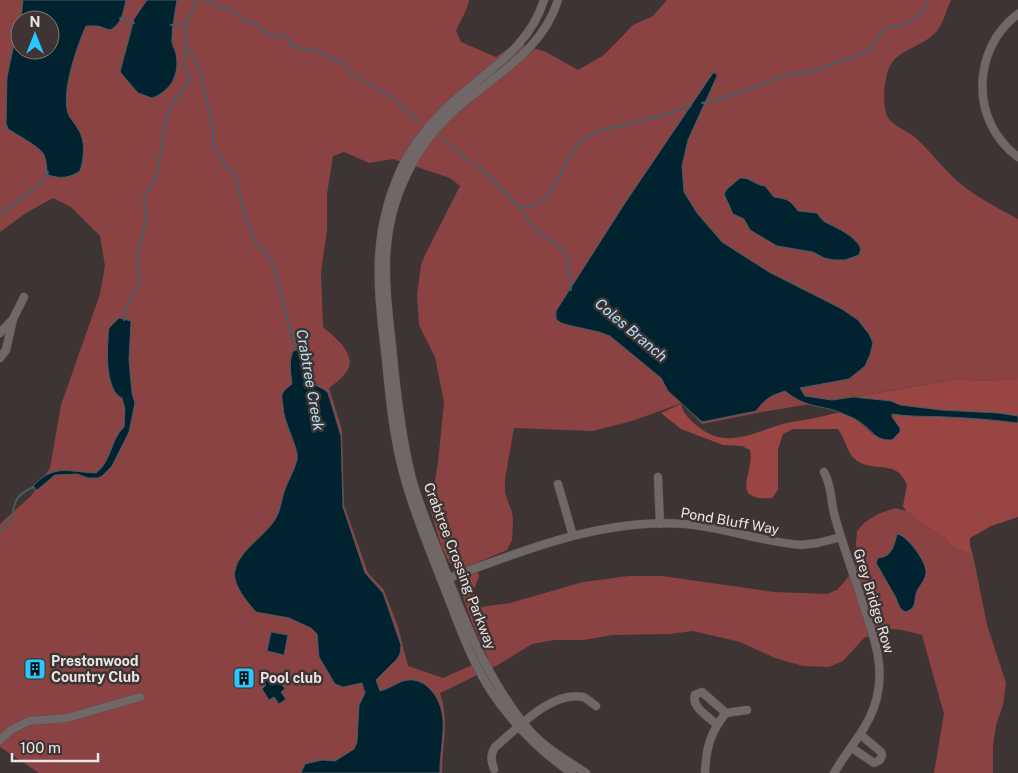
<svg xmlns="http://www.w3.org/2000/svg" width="1018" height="773" font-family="'Public Sans',sans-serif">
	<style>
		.green { fill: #8a4342; fill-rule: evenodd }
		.forest { fill: #994544 }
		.water { fill: #01222f; stroke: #475c65 }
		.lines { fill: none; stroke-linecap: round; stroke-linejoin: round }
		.stream { stroke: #475c65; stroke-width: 2 }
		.minor-casing { stroke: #58504f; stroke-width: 9 }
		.minor { stroke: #726767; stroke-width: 8 }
		.labels { text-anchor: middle; stroke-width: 5; stroke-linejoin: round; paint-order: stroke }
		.street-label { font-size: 14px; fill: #ebe5e4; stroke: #3e3434 }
		.poi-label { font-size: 14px; font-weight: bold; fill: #ebe5e4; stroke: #3e3434; text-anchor: start }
		.water-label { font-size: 15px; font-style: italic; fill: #b1e0f6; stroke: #3e3434 }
	</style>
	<rect width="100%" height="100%" fill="#3e3434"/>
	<path class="green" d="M0,0H469C467,12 460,20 456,31L461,42L496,57L516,43L546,52L578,70L604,55L633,25L653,16L667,0H951C946,10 943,26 934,34C922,46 900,50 891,64C884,75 881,109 889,119C896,128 909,131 917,139C930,151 941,166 954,178C972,195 996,207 1018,219V379L983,381L960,379L762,412L702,424L682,403L632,421L593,431L514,428L505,479V493L512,512L513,521L512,540L507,550L476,563L479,577L473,591L481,607L510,603L583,582L629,576H662L774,592L827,594L837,590L846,580L857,562L856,543L857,531L865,522L878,514L895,508L906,511L925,526L944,537L951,547L973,555L987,625L1006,683L1003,705L996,725L993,746V773H934L944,714L922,635L902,630L892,629L864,638L843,661L829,667L803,666L775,658L740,642L693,631L670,634L612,635L584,640H554L532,644L496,666L440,693C450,723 442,744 442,773H39L0,747V524L31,496L50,468L61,405L100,294L105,266L100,236L71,207L53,198L26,213L0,232ZM20,20H50V50H20ZM344,152L369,163L393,159L450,178L460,186L425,255L421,265L417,295L419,325L435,357L444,402L438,463L434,485L428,503L442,548L449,562L458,569L467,566V579L460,589L473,625L488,658L443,678L408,666L398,627L384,590L368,573L344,505L342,430L329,388C334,384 340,380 344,375C361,357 336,338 323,327L321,273L327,229V194L333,156Z"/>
	<path class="forest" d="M960,379L983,381L1018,379V416L998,413L941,410L900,405L891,401L853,397Z
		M681,404C683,413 689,419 696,425C724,449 749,435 779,425C792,421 807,420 820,417C826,416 836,412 843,413C853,415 866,428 874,435L900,428L895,422L892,414C910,417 928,416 947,417C971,418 995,420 1018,423V517L991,526L970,538V546L973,555L951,547L944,537L925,526L906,511L903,506L907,485C905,481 902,475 898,472C886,464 869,470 856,460C846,452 846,439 838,429H793L783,434L778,449V490L772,498C728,501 755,473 750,450L742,446L723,445L681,429L661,413Z"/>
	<path class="water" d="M23,0H126C123,12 122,24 110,30L98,26H86C77,46 63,87 67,109C68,117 74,122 78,129C86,141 84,158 80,171C69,178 61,179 48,175C46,168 47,161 44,155C42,148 16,134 8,129L6,123L7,77L14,44L20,27V50H50V20H21Z
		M147,0H177C175,13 172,26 172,39C171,44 175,49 176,54C180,74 171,91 152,98L138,93L120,72L134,19Z
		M713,73H716L717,76L688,140L682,166L684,192L697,213L722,242L769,272L842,309L858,320L869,334L873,343L870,355L865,366L849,379L800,388L805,396L832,400L853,397L891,401L900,405L941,410L998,413L1018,416V423C995,420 971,418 947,417C928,416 911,417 892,414V417L900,428V432L892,440C874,441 873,430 860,422C856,419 851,417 846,415C824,404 808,410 785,391C770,396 766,398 756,411L702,422L668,391L661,378L610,336L599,332L572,326L561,323L556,319V311L625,203Z
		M740,178C750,177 755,185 765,186L774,197C788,199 790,200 798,211L817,213C819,216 822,220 825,222C837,228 856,236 861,249L859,255L845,260H834L824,258L813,252L777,246L750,230L744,219L733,214L724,194L727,189Z
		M119,318L131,321L129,360L132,393L135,403L129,432L112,466L102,476L98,478H88L77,474L55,475L37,490L32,487C54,463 68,472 96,473C112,461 110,440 124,427L125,409L122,398C104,390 107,345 109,328Z
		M294,350H298L305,362L308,381L325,390L328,393L341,436L343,507L365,573L383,593L401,645L400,654L397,659L376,680L380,691C390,689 398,681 408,680C416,679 424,683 429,688C453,712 439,744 440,773H301L305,764L322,760L335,761L354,749L357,742L359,705L365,693L362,683L343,687L335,684L319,657L317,634L311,628L289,618L256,612C250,605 242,596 238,587C223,560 262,540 274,521C280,513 281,502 284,492C287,482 294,472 297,460C300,449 283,423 283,406C283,401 280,396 284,391C286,388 290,386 292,384C291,373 288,359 294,350Z
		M897,534C907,535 927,562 926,573C925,580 920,585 917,591C913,601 918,608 905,612L900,608L895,596L876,563L878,558C892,557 894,546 897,534Z
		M271,632L288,635L284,655L267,651Z
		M269,674L273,675L272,678L273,680L278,678L285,689L281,692L286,699L279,704L274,697L269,700L262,689L266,685L265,684H261V680Z"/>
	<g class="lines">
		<path class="stream" d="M197,0L186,24L185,31L186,45L198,65L213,127V144L227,168L235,173L244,212L252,233L256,243L262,248L274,266L295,350
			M206,0L218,7L231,10L246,22L257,24L270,36L283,35L287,36L291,46L320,52L329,58L343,63L349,72L386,93L419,121
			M120,18L134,23
			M171,25L186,24
			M702,103L739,93L782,76L821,69L836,62L853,58L869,50L882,32L887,28L910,22L920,14L929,0
			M440,138L450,144L469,162
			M474,165L482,169L519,207L534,228L564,251L567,257L571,290
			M519,207C557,210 560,161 581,141C592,131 609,128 624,125C646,120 669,114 691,106
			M0,215L41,183L48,172
			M124,320L128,303L140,284L137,255L142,239L146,218L144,198L155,179L159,165L165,123L169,111L174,100L186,87L190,77L184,65L186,45
			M0,531L12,519C14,500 17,494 34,487"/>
		<g class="minor-casing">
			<path id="minor" d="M544,0C528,52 480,74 444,110C426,128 410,149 400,171C372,234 377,284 385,350C389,388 392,427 401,464C411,505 427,543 442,582C457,619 469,657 491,691C513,724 539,751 572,773
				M558,0C542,52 493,76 455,110C436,127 418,151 407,174C378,233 385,284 392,346C396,391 401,435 412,479C422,514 437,546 449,580C469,633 492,686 529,730C545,748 566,760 586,773
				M1018,14C971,49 970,122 1018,157
				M0,333L13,319
				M0,358L6,350L13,319L24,297
				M824,472C833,489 830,500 835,517C843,546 854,575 863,604C873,635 885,664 877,697C870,727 849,747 834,773
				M658,477L660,524
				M558,484L573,536
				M446,579C522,551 602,518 685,524C724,527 762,542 801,545L818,543L841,537
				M716,724C708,716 691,707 695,695L702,692L726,713
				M0,740L11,730L29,721L67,718L140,697
				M852,748L874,763L880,760L882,755L881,752L861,735
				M494,769C491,760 490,755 495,747C517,729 552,690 583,697C588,699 592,703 596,706
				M705,773C706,749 710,732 726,713L747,710"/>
		</g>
		<use href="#minor" class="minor"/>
	</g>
	<defs>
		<g id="building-square" transform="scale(1.125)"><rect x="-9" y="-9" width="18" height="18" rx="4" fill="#28c8ff" stroke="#3e3434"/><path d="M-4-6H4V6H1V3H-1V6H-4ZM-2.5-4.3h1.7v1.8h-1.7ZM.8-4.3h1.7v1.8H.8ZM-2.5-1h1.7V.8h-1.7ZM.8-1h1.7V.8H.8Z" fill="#111"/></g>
	</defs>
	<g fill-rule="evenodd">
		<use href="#building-square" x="35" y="669"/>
		<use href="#building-square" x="244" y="678"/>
	</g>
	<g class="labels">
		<g class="street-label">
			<text transform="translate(730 521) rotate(10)" y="5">Pond Bluff Way</text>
			<text transform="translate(460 566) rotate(69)" y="5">Crabtree Crossing Parkway</text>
			<text transform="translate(874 601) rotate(73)" y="5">Grey Bridge Row</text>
		</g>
		<g class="poi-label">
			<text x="51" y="666">Prestonwood<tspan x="51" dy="16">Country Club</tspan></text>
			<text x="260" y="683">Pool club</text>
		</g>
		<g class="water-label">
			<text transform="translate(631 330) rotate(40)" y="5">Coles Branch</text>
			<text transform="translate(310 380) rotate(80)" y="5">Crabtree Creek</text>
		</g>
	</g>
	<g transform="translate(35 35)"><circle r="24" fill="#3e3434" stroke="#837b7a"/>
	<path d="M0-4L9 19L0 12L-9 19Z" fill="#28c8ff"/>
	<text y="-8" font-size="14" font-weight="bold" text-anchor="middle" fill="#ebe5e4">N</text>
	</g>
	<path d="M12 753v8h86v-8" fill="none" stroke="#ebe5e4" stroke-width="2.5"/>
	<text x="20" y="753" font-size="15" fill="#ebe5e4" stroke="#3e3434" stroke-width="4" paint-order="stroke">100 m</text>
</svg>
